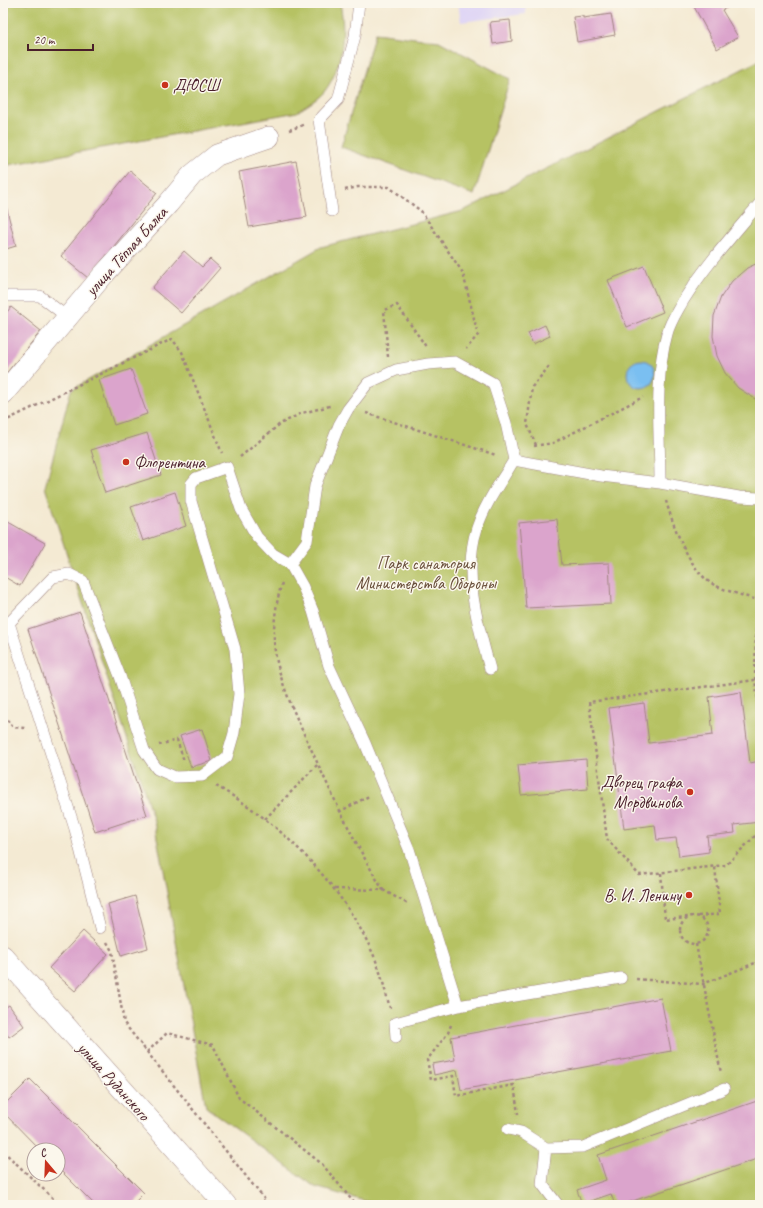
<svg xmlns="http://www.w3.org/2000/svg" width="763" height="1208" font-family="Caveat,sans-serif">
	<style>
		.built { fill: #dfd5f5 }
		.green { fill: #b6c263; stroke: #807047 }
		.water { fill: #7abff1; stroke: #626f8e }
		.building { fill: #dba4cc }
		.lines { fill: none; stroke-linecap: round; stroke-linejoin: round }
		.service-casing { stroke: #9f847f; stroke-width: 12 }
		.minor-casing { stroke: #9f847f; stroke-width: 22 }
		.path { stroke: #9f847f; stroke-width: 2.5; stroke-dasharray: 3 3; stroke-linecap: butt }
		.service { stroke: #fff; stroke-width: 11 }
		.minor { stroke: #fff; stroke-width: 21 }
		.poi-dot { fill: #c8321e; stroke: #fbf7ec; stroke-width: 1.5 }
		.labels { text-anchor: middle; stroke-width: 3; stroke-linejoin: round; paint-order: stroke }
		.poi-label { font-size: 17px; fill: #4a1f2b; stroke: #fbf7ec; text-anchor: start }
		.street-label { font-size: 17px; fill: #4a1f2b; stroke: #fbf7ec }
		.park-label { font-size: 17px; fill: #6a503c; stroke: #fbf7ec }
	</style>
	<rect width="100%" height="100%" fill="#fbf7ec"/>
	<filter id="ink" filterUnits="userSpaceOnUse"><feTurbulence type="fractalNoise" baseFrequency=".025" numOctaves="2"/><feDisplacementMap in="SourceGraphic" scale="8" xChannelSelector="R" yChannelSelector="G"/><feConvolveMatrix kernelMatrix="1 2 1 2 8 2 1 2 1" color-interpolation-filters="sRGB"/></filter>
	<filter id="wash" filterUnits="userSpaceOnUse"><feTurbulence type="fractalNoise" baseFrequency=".012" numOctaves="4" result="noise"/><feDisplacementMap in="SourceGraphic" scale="16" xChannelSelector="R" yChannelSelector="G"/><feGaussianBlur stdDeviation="0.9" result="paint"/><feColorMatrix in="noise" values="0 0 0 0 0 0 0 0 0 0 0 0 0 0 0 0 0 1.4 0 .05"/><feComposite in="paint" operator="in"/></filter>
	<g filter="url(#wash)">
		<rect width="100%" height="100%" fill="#f4ead3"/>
		<path class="built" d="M458,3H525L526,14L461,22Z"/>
		<path class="green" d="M3,3H340C346,31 343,68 324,92C317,100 306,106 297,112L3,166Z
			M375,33L439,41L510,79L474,195L341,147Z
			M760,60V1205H379L315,1187L206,1107L154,821L45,487L71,390L321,247L463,211Z"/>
		<path class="water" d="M627 374a14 14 0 1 1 28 0a14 14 0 1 1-28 0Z"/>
		<g id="blocks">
			<path class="building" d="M692,3H736L722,10L738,37L717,49Z
				M611,14L615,35L577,42L573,17L583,16V18Z
				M510,20L512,41L493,44L490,22Z
				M296,161L307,217L249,227L239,172Z
				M130,171L157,193L88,278L61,256Z
				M3,206H6L16,246L3,250Z
				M184,251L202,267L210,259L220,268L181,313L152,288Z
				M760,262V402L738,388L725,373L717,356L713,336L714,316L721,297L732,281L747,268Z
				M644,266L663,312L627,327L608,280Z
				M11,307L41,331L3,377V317Z
				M545,325L550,336L533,344L528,333Z
				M131,369L147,414L114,425L99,380Z
				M147,433L161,475L105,493L91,450Z
				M175,492L186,526L143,541L131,507Z
				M3,519L45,543L20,586L3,576Z
				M557,519L562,565L609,563L611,604L526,608L519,523Z
				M80,612L147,815L95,832L28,629Z
				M741,692L750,763L760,761V822L734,825L735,833L707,836L709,852L679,856L676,838L657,840L655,825L624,829L609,708L644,703L649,743L713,735L709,697Z
				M202,729L212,761L191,767L180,736Z
				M586,759L588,789L521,795L518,765Z
				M135,896L148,948L121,956L108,904Z
				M83,931L108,954L75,991L49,968Z
				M661,998L671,1051L461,1090L457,1070L434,1075L432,1064L455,1060L451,1037Z
				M9,1005L24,1026L9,1037L3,1029V1009Z
				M30,1079L144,1193L132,1205H95L58,1168V1150H40L3,1112V1106Z
				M760,1100V1158L621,1205H615L611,1194L582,1204L577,1190L606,1180L598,1155Z"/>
		</g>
	</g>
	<g filter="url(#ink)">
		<use href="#blocks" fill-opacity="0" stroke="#9f847f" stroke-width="1"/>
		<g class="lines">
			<g class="service-casing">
				<path id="service" d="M332,211L319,120L338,100L355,36L359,3
					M3,296H40L67,317
					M514,460L601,476L660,483L739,497L760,498
					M660,483C660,435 654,379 667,334C670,322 677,312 683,301C705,266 733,235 760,203
					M290,564L307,541L315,486L339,425L348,409L368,383L396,370L428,364L455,362L493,383L506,423L514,460C501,482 485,503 477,528C462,573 478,625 490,669
					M4,621L9,623L75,829L100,928
					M9,623L53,577L69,574L83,581L120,676L144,750L157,769L175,777L202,776L227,757L234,733L239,694L235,649L191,501V484L196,478L227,467L241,509L257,537L273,554L290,564L303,587L313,611L329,666L365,743L409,849L458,1006
					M396,1037L395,1023L458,1006L621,978
					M508,1129L521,1132L546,1148
					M558,1205L542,1184L546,1148L583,1147L724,1089"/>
			</g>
			<g class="minor-casing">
				<path id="minor" d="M3,394L104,274L168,204L192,175L217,155L269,137
					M3,956L226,1205"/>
			</g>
			<path class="path" d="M289,130L303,125
				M345,190L358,187H389L421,211L463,273L478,335L466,349
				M388,357L384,310L397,305L427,348
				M366,413L496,455
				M3,422L172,339L182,352L222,453
				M536,445L527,424L532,387L551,364
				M534,446L553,443L643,397
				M240,457L280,424L302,413L330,406
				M666,501C673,525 689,569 711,583C724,591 746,596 760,601
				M282,583C277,597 273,625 274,640C275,674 297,719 311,749C333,797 355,844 383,890
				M755,680L756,627L760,610
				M3,715L13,727L25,728
				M760,716L755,680L589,702L607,839L639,875L726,865L760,831
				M159,745L177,740L184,761
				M216,786C281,822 344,887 374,956C381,972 385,991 390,1008
				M339,812L369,796
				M265,819L318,764
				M661,873L665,919L688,917
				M335,889L383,890L408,904
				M698,916L720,914L715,867
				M680 930a14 14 0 1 1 28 0a14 14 0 1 1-28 0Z
				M107,942L112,951L124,1023L269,1205
				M696,944L721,1073
				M636,979L703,984L760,961
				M451,1025L448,1033L427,1060L431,1080L453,1076L456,1096L514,1085L518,1114
				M147,1052L167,1033L213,1045L239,1098L322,1164L356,1205
				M3,1151L60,1205"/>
			<use href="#service" class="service"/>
			<use href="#minor" class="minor"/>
		</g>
	</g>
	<g class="poi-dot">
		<circle cx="165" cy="85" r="4"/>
		<circle cx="126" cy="462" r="4"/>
		<circle cx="690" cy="792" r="4"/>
		<circle cx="689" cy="895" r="4"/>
	</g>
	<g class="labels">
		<g class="poi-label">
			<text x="173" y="91">ДЮСШ</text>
			<text x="134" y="468">Флорентина</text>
			<text x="682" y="788" text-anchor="end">Дворец графа<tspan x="682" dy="20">Мордвинова</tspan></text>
			<text x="681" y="901" text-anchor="end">В. И. Ленину</text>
		</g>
		<g class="street-label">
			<text transform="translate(126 251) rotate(-48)" y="6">улица Тёплая Балка</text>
			<text transform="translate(114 1081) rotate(48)" y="6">улица Руданского</text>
		</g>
		<g class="park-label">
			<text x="426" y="569">Парк санатория<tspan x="426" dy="20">Министерства Обороны</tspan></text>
		</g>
	</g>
	<rect width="763" height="1208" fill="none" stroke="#fbf7ec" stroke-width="16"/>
	<g transform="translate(46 1162) rotate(341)"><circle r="19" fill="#fbf7ec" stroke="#b4a19f"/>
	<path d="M0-3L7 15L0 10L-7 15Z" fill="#c8321e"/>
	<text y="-6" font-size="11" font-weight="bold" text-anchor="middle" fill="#4a1f2b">С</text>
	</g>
	<path d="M28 44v6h65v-6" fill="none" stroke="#4a1f2b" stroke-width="2"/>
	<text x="34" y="44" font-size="12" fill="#4a1f2b" stroke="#fbf7ec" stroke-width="3" paint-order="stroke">20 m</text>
</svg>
